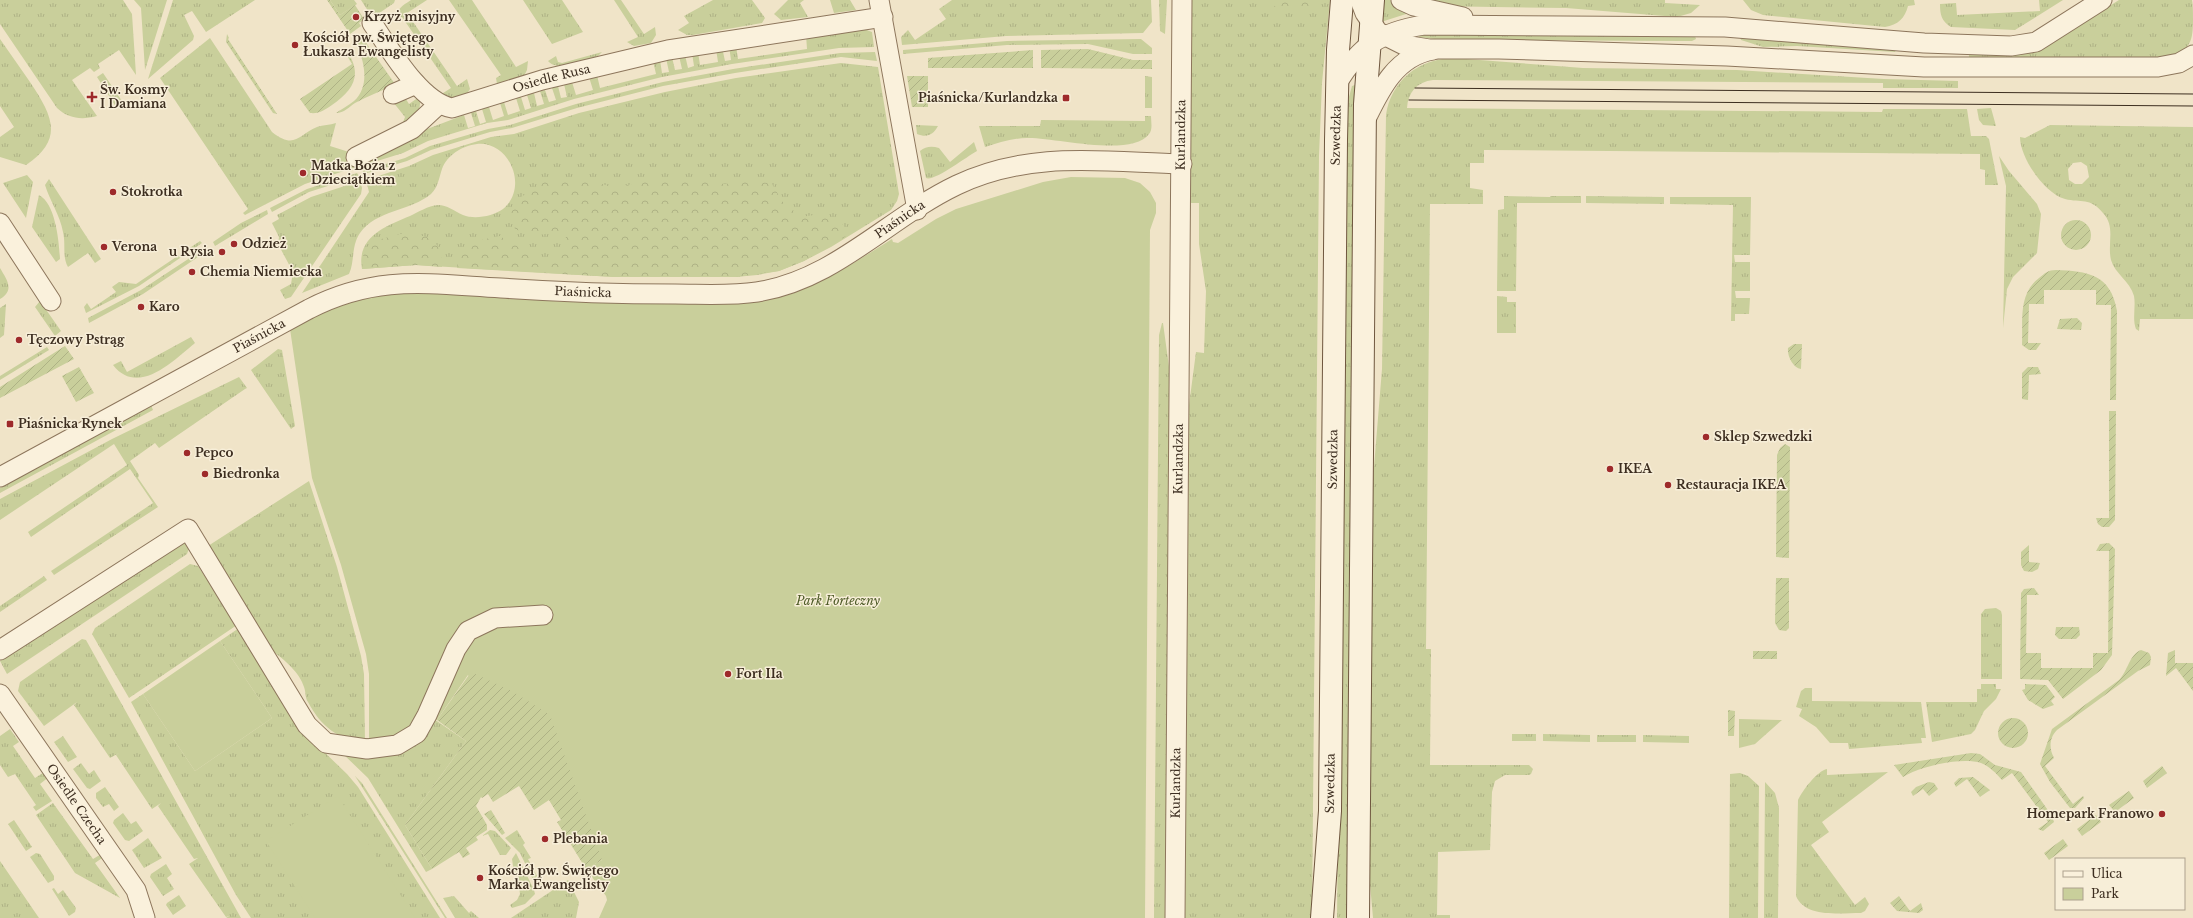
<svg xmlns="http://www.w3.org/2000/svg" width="2193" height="918" font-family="'Libre Baskerville',serif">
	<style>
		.grass { fill: url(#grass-tufts); fill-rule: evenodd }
		.forest { fill: url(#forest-crowns) }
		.park { fill: #c9cf9b }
		.garden { fill: url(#garden-furrows) }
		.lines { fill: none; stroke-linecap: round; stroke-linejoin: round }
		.street-casing { stroke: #8d765c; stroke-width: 21 }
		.secondary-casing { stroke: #6f573f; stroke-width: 24 }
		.street { stroke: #faf1dc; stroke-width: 19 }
		.secondary { stroke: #faf1dc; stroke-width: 22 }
		.tram { stroke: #3d2e20; stroke-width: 1 }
		.poi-dot { fill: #9e2a2b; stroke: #f7eed8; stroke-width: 1.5 }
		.labels { text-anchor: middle; stroke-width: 3; stroke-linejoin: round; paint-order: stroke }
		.poi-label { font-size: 12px; font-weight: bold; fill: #3d2e20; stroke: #f7eed8; text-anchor: start }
		.street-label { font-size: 12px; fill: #3d2e20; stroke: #f7eed8 }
		.park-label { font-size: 12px; font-style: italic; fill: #4d5a26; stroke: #f7eed8 }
	</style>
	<defs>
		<pattern id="grass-tufts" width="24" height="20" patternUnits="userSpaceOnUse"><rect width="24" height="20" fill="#c9cf9b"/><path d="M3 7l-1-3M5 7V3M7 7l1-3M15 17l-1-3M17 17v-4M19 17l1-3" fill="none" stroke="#aeb285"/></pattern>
		<pattern id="forest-crowns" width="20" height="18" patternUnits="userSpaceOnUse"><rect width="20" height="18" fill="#c9cf9b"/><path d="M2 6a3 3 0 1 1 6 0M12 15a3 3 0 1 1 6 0" fill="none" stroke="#aeb285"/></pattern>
		<pattern id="garden-furrows" width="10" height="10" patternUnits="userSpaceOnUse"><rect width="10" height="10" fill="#c9cf9b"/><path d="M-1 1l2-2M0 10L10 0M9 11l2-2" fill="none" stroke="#aeb285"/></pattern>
	</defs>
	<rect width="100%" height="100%" fill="#f0e4c8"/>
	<path class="grass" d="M0,0H123L132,14L136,75L119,50L98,64L100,68L94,72L90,68L72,80L97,116C82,120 69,119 57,108L0,24Z
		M134,0H167L145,70L141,8Z
		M173,0H255L206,32L192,11L184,15L194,36L193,40L148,79Z
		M330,0H354L357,4L340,15Z
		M361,0H395L394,3L375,16L372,12L370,14Z
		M411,0H427L407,13L457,86L467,79L470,89L466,95L452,100L440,95L451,88L402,17L396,20C396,9 402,6 411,0Z
		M449,0H472L516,67L528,61L527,70L524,76L497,84L496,78L501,75Z
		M523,0H562L583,32L552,44Z
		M614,0H621L644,34L655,27L656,35L651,43L634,46L627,42L638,37Z
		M713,0H752L765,18L762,23L693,35H687L678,30L689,23L684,16Z
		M788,0H804L800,3L808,17L781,20L774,14Z
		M830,0H850L856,10L834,13Z
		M952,0H1151L1152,22L1143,33L1006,36L902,45L901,37L908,30L915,40L946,19L939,9Z
		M1159,0H1167L1165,34L1160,31Z
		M1191,0H1330L1322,83L1319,156L1312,918H1185L1189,405L1196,352L1204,353L1206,291L1199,244V203H1191Z
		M1381,0H1390L1406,12V14L1381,22Z
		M1411,0H1665V3L1700,5L1691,13L1677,17L1566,8L1431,6Z
		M1743,0H1914L1915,5L1908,6C1905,18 1898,25 1885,27L1763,15L1751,10Z
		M2039,0H2063L2015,30L1951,27C1941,21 1940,14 1940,4L1956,3L1957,15L2040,11Z
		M2119,0H2192C2193,5 2193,13 2193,19C2193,46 2189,51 2162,58L1969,57V53L2045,47Z
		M864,29L872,32L874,47L839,48L732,64L662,77L574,99L508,120L487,123L428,141L403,153L361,166L360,160L414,134L464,115L468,128L475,126L471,113L476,111L480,124L486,122L482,109L489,107L493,120L504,116L500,103L504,102L508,115L520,111L516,98L521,97L525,110L531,108L527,95L534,93L537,106L544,104L540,91L545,90L549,102L556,100L552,88L558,86L561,98L567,97L564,84L572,82L576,95L593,90L589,77L597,75L600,88L656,74L653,61L660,60L662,73L669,72L666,58L672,57L675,70L682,69L679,56L685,55L688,68L694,66L692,53L698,52L700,65L718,62L716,49L722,47L725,61L731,60L729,46H736L738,59L807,49L806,35Z
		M1429,34L1695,36L1696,39L1692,41H1682L1442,40L1419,37L1420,35Z
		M1740,37L1895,49L1896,50L1895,52L1797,46L1763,47L1741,40Z
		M210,38L272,132C295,150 298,135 317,127C323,125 330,125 336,123L330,146L349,152L402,125L405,117L393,102L404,96L409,104L419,97C429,123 370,146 352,156L356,167L305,184L245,215L243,213L248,209L160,78Z
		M0,39C10,53 20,68 30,82C52,115 65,139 26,165L0,157V137L14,127L0,106Z
		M1141,39L1152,48V54H1133L1088,44L1007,45L903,54V50L1007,41Z
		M602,52L598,56C585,60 558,73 548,61L556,56L558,62L562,63Z
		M875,52L877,61L841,57L735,73L663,86L577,108L512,128L490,132L431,150L407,161L364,174L363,171L405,158L430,146L488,129L510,125L576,104L663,82L733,69L840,53Z
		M1453,58L1583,68L1737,70L1884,79L1958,81V88H1883V83L1433,80C1417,82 1408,92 1407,108L1882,112L1883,109H1967L1971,136H1986L1989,139L1998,185H1985V170L1980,169V154L1484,150V163H1470V188L1483,190V204H1430L1426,649H1431L1430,765H1529L1533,769L1531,774L1529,775H1505L1495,781L1492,792L1490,850L1438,852L1437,915H1450V918H1373L1369,873L1372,534L1373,479L1382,369L1386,115C1391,81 1418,59 1453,58Z
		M841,63L878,67L899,194L897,201L891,210L831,247L804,261L779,271L757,275L736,277H614L416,265L362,269C356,237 386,226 410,216C418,212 428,206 438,205C447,205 454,211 463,215C475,220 493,216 503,209C529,188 510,141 477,144C462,146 447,155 442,169C439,178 438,187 431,194C411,211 376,210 360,233C351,246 355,261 349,274L302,293L369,192L366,180L409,166L433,155L491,137L514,134L579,113L665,92L736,78Z
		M103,73L122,101L116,107L97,77Z
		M1145,76L1152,77V108H1145Z
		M1355,85L1357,86L1348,918H1337L1343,323L1347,104L1352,86Z
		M1991,108L1996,126L1983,125L1979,120L1977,109Z
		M1145,116H1151C1151,122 1153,129 1149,134C1132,158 1053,137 1027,138C1013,138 998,143 985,147L979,126H1040L1041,120L1145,121Z
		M916,125L938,126C933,135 927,138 917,134Z
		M2050,125L2193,127V319H2140L2139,331L2136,329C2132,319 2136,307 2134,296C2130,281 2115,274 2111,260C2107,243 2116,227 2103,213C2090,197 2081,203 2065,199C2045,194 2020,158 2020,137L2025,138ZM2081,162L2087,166L2089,177L2082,184H2075L2069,180L2068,169L2073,163Z
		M974,142L977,151C966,157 934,182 926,178L920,151C926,146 932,146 939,148L950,162Z
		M1999,156L2009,171L2037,204L2041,214L2037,253L2013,277L2007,289L2003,328L2006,186Z
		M357,173L359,176L309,192L272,212L270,208L307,189Z
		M27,175L33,182L26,218L3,183Z
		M49,179L101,259L95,263L88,253L68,267C62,257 66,244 63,232C60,215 50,201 45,185Z
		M360,181L362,188L361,194L291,297L285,299L280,290L291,284L293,272L278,244L279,237L272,223L279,219L277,215L311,197Z
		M39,195C56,204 59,242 60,259L56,262L32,227Z
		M1504,196L1550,197L1551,196H1581V203H1517L1516,291H1497L1498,210L1504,209Z
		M1586,196L1664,197V204L1586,203Z
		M1670,197H1751L1750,255H1734L1735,262H1750V291H1735L1736,298H1750L1749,314H1735V321H1731L1733,205L1670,204Z
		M267,210L268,214L215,246L213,242L241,223Z
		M200,241L202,243L139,286L86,313L84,307L87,303L91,309L116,292L112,287L119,282L136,284Z
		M205,248L207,251L143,294L89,323L88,318L141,290Z
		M0,268C7,280 15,290 0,299Z
		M1497,296L1507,297V302H1516V333H1497Z
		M40,301L61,331L55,336L35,307Z
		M6,304L4,335L0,338V308Z
		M1162,323H1163L1170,374L1166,918H1154L1159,335Z
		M191,337L195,343C173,361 138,397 113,365L121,361L127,372Z
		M47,347L49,350L0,380V376Z
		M278,349L282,350L295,426L291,429L251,370Z
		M239,377L247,388L245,389L159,448L155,443L130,461L139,475L138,478L158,507L54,575L51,571L153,503L130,469L31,537L28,532L127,465L114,444L0,520V499L112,439Z
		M151,405L153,410L0,493V488Z
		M309,481L337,567L361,656L364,674L365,743C337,738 322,728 308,702C305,698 306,692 304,687C300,673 284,659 272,651L208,546Z
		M183,541L191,543L187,554L7,674L0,661L174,544Z
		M190,564L198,566L237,625L129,698L92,634L95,628Z
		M44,576L47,580L0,612V606Z
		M1996,608L2001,611L2002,615V679H1981V614L1985,609Z
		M239,628L319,747L347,774L358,787L440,918H251L236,895L131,702L143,694L195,771L272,718L220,641Z
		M82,639L86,640L241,918H226L229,916L226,917L189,864L198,858L194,859L158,806L161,803L152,809L116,755L119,753L110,758L74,705L77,702L44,726L18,691L20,682Z
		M1981,684H1996V689H2001L1996,699L1984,711L1975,730L1971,734L1932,742L1926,702H1977V689H1981Z
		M1805,688H1812V701L1921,702L1926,738H1921L1922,743L1849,749L1848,743H1830L1816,727L1799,716L1802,709L1796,707L1801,691Z
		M431,717L466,741L405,825L432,869L426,872L368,778L341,752Z
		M1739,719L1782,720L1755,744L1739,748Z
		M10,729L19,742L13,746L35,778L46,771L50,776L40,784L52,801L36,811L33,807L36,805L15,774L8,777L0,765V736Z
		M1512,734H1536V741H1512Z
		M1543,734L1590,735V742L1543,741Z
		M1597,735H1636V742H1597Z
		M1643,735L1689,736V743L1643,742Z
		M63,736L77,757L68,762L54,742Z
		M81,763L89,774L94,770L101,781L90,789L87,788L73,769Z
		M1827,769V775L1888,772L1822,822L1829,832L1811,845L1855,905L1865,897L1869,904L1865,911L1861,913C1840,913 1805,918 1796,896L1798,800C1802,791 1817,771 1827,769Z
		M1740,773L1748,776L1759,786L1758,918H1729L1730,774Z
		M355,776L362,783L447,918H445Z
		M1765,782L1775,793L1779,808L1778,918H1764Z
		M105,787L119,807L114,811L109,804L103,807L96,798V793Z
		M53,803L93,859L103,853L105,856L95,863L120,898L75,873L36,815Z
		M123,813L131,824L136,821L143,831L129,841L125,840L113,823L114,820Z
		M14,820L32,847L26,851L8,824Z
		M490,830L495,831L511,848L506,855H500L488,834L482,836Z
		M517,830L525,843L523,845L531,858L528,859L543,887L540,889L537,888L520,853L505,838Z
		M148,838L162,858L144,868L132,850Z
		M36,853L40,854L54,876V880L48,883L30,857Z
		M516,853L534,890L535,894L525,904L512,908L510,905L517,900L520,894L517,872H514L512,859Z
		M0,861L39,918H0Z
		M166,864L172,874L167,878L174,889L163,896L150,877L151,874Z
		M568,880L579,902L576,918H511Z
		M54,888L58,894L63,890L76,908L75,912L69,916L52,889Z
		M179,895L186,906L173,915L166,905L167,903Z
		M454,896L469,913L471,911L479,918H455L443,898Z"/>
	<path class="forest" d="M1264,0H1318L1314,11H1283Z
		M574,177L617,188L654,178H695L725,184L749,179L772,184L782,201L801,217L820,214L840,221L850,234L804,261L779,271L736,277H614L457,268C460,241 477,241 500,236L547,264L564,253L566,236L557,232L532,236L515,229L510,214L521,197L545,181Z
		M400,234C426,234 442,237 442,267L416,265L362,269L364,249L378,240Z"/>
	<path class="park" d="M1071,177L1125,178L1140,183L1150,192L1156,203V213L1150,230L1145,918H599L607,900L606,896L586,869L602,860L468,675L437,720L424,714L405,735L369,740V674L366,654L341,565L312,478L290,329L333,307L376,295L422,291L565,302L740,303C804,297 839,272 892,239L893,242L898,243L936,219L956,209L1043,182Z
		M220,641L272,718L195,771L143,694Z
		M338,796L415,918H315L266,841Z"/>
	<path class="garden" d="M327,0H330L340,15L355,5L364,19L359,23L361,26L350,34Z
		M227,34L229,38L228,39L277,114L273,113L226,42Z
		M362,37L395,84C382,91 368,96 355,103C349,107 344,113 336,113C342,109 349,105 354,101C371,86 364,58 355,42Z
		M1088,49L1133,60H1152V69L1041,68V50Z
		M1033,50V68H928V58Z
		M348,53C363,76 352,91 332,105C324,110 320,114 310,113L300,99L352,64L346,54Z
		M907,76H928V107H912Z
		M2061 235a15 15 0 1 1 30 0a15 15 0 1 1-30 0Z
		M2056,270C2087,271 2111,274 2117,311L2116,400H2110L2111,305H2096V290H2044V304H2029L2028,343H2041L2036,350H2029L2022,345C2023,320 2018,294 2039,278C2045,273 2048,270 2056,270Z
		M2077,318L2082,323L2081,330L2057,329L2060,319Z
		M1794,344H1802L1801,369C1793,368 1787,356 1788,348Z
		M65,346L74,359L0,398V387Z
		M79,367L94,393L76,402L62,376Z
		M2028,367H2038L2041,374L2029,375L2028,400L2022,399V373Z
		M2109,411H2116L2115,520L2109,527H2102L2098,524L2096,518H2109Z
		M1785,444L1790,447L1789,558L1776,557L1777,455L1780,448Z
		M2109,543L2115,549L2112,655L2101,670L2063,699L2048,680L2020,679L2021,593L2024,589L2034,588L2039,595H2027L2026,653H2041V668H2093V653H2108L2109,551H2096L2100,544Z
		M2029,545V562L2040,563L2038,569L2032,572L2024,571L2021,565V552Z
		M1776,578H1789V628L1786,631L1779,630L1775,623Z
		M2056,627H2079L2080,635L2076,639H2059L2055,635Z
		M2141,650L2149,653L2151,657L2150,665L2138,671L2057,730C2049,738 2049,749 2054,758L2045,766L2073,804L2083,796L2084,798L2075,808H2070L2050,782L2040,764L2052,729L2119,680C2128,671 2129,655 2141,650Z
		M2175,650V663H2193V691L2176,668L2166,676L2168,653Z
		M1753,651H1777V659H1753Z
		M471,672L512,691L550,715L602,860L586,869L557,822L561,820L549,800L534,810L519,786L493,802L488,794L482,798L481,797L476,806L487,825V830L476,837L478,840L466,848L470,854L463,858L459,852L432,869L405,825L466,741L437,720Z
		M2025,684L2046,685L2055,697L2051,701L2054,705L2043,709L2028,700L2022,690L2025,689Z
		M1728,710L1735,711L1734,736H1728Z
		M1998 733a15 15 0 1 1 30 0a15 15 0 1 1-30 0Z
		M1971,753L1980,754L1995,765L2021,772L2052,816L2054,822L2043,831L2038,829L2048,822L2012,773L2002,780C1996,773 1990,767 1981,763C1961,757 1921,766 1903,777L1894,765Z
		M2162,766L2167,773L2147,788L2143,781Z
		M1973,777L1990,790L1980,797L1967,779L1956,787L1954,783L1959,778Z
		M1929,782L1934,783L1938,789L1929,796L1923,789L1913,796L1911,792L1916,787Z
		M2129,791L2134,798L2115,812L2109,805Z
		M491,810L505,833L502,835L484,814Z
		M2096,815L2101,822L2082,836L2077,829Z
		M2063,839L2068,846L2049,860L2044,853Z
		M1899,896L1910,911L1921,903L1923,910L1919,913L1897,911L1890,903Z"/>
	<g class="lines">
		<g class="street-casing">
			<g id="street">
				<path d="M879,0L917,210"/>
				<path d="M1360,0L1365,13L1378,32L1404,45L1429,49H1499L1727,56L1924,67H2158L2179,63L2193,55"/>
				<path d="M1401,0L1414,6L1463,17"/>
				<path id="s1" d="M372,23C390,49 420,102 452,108L542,80L668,50L883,17"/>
				<path d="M1337,83C1360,46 1380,32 1424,25L1725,27L1924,43L2011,46L2036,42L2102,0"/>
				<path d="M393,94L416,84"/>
				<path d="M1366,119C1380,90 1396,56 1433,50"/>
				<path d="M356,157L412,129L439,104"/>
				<path d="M0,223L51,301"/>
				<path id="s2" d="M0,477L309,309C377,274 428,284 501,288C559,292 617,294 675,294C702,294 730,296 757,292C835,280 888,218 957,185C1031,150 1103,162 1182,164"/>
				<path d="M0,650L188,529L307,725L326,743L367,749L397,745L417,733L427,715L456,649L468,631L495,618L543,615"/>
				<path id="s3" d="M0,694L136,890L145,918"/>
				<path id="s4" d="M1175,918L1182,0"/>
			</g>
		</g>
		<g class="secondary-casing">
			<g id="secondary">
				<path id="s5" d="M1322,918L1330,811L1336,140L1338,50L1342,0"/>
				<path d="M1358,918L1365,104L1373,0"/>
			</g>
		</g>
		<use href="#street" class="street"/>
		<use href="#secondary" class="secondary"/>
		<path class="tram" d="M1415,88L2193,94
			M1409,100L2193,106"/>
	</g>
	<g class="poi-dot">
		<circle cx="356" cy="17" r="4"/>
		<circle cx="295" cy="45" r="4"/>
		<path d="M90 91h4v4h4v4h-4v4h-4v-4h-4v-4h4z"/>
		<rect x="1062" y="94" width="8" height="8" rx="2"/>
		<circle cx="303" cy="173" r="4"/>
		<circle cx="113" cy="192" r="4"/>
		<circle cx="234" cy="244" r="4"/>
		<circle cx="104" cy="247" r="4"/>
		<circle cx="222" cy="252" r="4"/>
		<circle cx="192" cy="272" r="4"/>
		<circle cx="141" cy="307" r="4"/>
		<circle cx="19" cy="340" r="4"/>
		<rect x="6" y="420" width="8" height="8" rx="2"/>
		<circle cx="1706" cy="437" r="4"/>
		<circle cx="187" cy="453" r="4"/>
		<circle cx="1610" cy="469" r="4"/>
		<circle cx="205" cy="474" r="4"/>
		<circle cx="1668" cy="485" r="4"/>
		<circle cx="728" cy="674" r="4"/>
		<circle cx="2162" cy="814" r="4"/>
		<circle cx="545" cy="839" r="4"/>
		<circle cx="480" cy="878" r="4"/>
	</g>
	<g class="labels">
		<g class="poi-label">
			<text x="364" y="21">Krzyż misyjny</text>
			<text x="303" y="42">Kościół pw. Świętego<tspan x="303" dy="14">Łukasza Ewangelisty</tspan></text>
			<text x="100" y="94">Św. Kosmy<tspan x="100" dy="14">I Damiana</tspan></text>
			<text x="1058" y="102" text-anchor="end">Piaśnicka/Kurlandzka</text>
			<text x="311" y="170">Matka Boża z<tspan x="311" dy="14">Dzieciątkiem</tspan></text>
			<text x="121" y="196">Stokrotka</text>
			<text x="242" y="248">Odzież</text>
			<text x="112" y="251">Verona</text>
			<text x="214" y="256" text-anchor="end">u Rysia</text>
			<text x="200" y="276">Chemia Niemiecka</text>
			<text x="149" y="311">Karo</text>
			<text x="27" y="344">Tęczowy Pstrąg</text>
			<text x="18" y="428">Piaśnicka Rynek</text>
			<text x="1714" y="441">Sklep Szwedzki</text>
			<text x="195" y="457">Pepco</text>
			<text x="1618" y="473">IKEA</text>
			<text x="213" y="478">Biedronka</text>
			<text x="1676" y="489">Restauracja IKEA</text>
			<text x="736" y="678">Fort IIa</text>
			<text x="2154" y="818" text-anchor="end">Homepark Franowo</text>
			<text x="553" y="843">Plebania</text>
			<text x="488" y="875">Kościół pw. Świętego<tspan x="488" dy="14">Marka Ewangelisty</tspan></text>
		</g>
		<g class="street-label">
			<text dy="4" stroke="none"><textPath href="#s1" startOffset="223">Osiedle Rusa</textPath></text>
			<text dy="4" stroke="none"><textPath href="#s4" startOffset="783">Kurlandzka</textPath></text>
			<text dy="4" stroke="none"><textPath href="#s5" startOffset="783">Szwedzka</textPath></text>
			<text dy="4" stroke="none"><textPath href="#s2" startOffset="966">Piaśnicka</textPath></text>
			<text dy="4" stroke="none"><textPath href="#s2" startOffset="630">Piaśnicka</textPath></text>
			<text dy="4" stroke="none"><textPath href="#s2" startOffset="295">Piaśnicka</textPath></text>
			<text dy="4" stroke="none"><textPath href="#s4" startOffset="459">Kurlandzka</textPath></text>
			<text dy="4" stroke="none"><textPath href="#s5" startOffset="459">Szwedzka</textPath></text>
			<text dy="4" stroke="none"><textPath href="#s4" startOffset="135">Kurlandzka</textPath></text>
			<text dy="4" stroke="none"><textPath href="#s5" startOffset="135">Szwedzka</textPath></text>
			<text dy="4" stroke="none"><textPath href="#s3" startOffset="134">Osiedle Czecha</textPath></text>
		</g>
		<g class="park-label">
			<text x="838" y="605">Park Forteczny</text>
		</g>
	</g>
	<rect x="2055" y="858" width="130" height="52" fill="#f7eed8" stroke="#ada18e"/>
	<rect x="2063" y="871" width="20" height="6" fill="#faf1dc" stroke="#ada18e"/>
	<text x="2091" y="878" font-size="12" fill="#3d2e20">Ulica</text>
	<rect x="2063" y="888" width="20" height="12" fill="#c9cf9b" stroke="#ada18e"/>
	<text x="2091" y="898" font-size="12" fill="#3d2e20">Park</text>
</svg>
